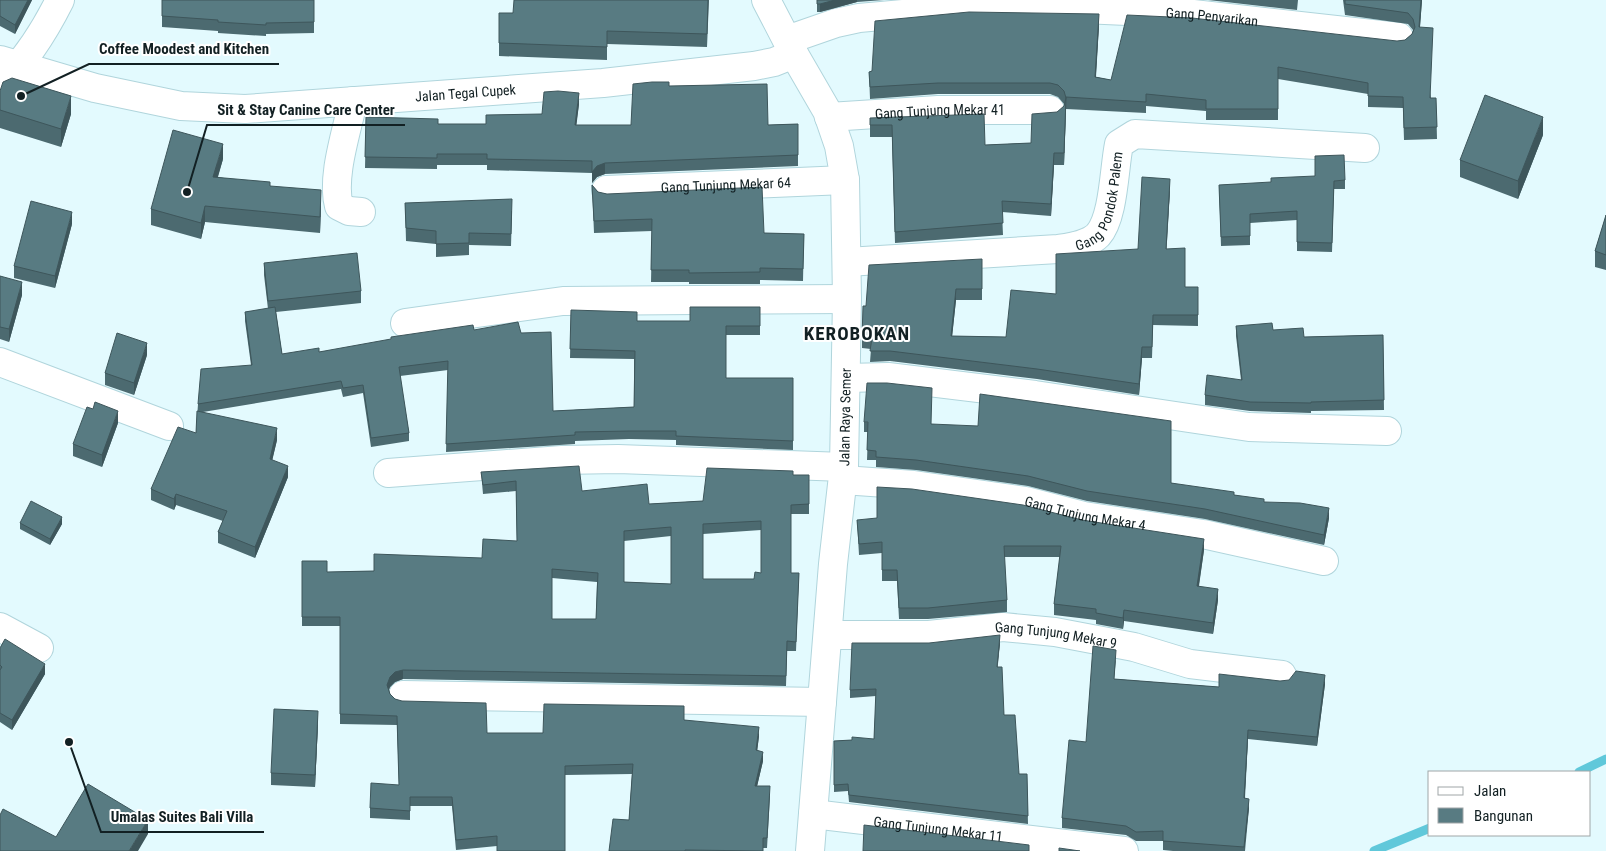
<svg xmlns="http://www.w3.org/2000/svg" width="1606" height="851" font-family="'Roboto Condensed',sans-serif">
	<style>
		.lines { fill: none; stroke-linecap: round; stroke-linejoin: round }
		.stream { stroke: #60c8da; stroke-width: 9 }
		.minor-casing { stroke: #b0d5dc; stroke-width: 30 }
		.tertiary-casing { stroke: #b0d5dc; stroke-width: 30 }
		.minor { stroke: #fff; stroke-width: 28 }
		.tertiary { stroke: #fff; stroke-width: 28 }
		.wall { fill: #4c6a70; fill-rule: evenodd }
		.shaded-wall { fill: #3e565b }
		.building { fill: #587b82; stroke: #3e565b; fill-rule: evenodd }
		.labels { text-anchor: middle; stroke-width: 4; stroke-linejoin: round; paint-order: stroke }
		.street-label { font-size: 14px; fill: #122023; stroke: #fff }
		.district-label { font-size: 19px; font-weight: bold; letter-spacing: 1px; fill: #122023; stroke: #fff }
		.leader { fill: none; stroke: #122023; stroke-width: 2 }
		.callout-dot { fill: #122023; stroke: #fff; stroke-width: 2 }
		.callout-label { font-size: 15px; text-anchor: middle; font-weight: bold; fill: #122023; stroke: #fff; stroke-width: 4; stroke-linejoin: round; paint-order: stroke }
	</style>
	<rect width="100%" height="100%" fill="#e3fafe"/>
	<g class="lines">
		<path class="stream" d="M1579,772L1606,759
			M1374,851L1430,828"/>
		<g class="minor-casing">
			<g id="minor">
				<path id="s1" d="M787,40L836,23L859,18L968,8L1083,9L1193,14L1399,37"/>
				<path d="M0,85C26,61 44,32 60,0"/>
				<path d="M353,101C347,131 331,177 339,206L349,211L361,212"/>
				<path id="s2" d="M829,117L938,110H1050"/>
				<path id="s3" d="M606,190L845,180"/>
				<path id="s4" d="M847,262L1058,249C1071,247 1088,245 1098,235C1114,217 1114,168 1119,144L1135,134L1365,148"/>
				<path d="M405,323L563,301L847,299"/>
				<path d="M0,362L169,426"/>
				<path d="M846,378L888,377L1035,395L1249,427L1387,431"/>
				<path d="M388,473L562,460L618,459L844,467"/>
				<path id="s5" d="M843,480L914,485L1026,501L1084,516L1203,534L1324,561"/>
				<path d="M0,627L39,648"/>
				<path id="s6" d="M828,635H929L1003,627L1055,632L1134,647L1190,664L1282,675"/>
				<path d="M403,695L822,702"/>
				<path id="s7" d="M813,814L1124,851"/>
			</g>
		</g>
		<g class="tertiary-casing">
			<g id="tertiary">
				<path d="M766,0L794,54L827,111L839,146L845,180L847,299L844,467L833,564L810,851"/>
				<path id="s8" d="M0,60L95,88L181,106L245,109L603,83L754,66L774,62L794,54"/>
			</g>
		</g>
		<use href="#minor" class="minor"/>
		<use href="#tertiary" class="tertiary"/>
	</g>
	<path class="wall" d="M0,0H32L15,34L0,26Z
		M162,0H314V33L266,34V36L218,33V31L162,27Z
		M709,0L707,47L607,44V60L499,56V13H513Z
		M817,0H884L857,2L820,12H817Z
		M1208,0H1298L1297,10Z
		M1343,0H1422L1420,27L1431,98H1436L1437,139L1404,140L1403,108L1368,107V94L1278,79V120H1206V111L1146,106V113L1066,109L1064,165H1054L1051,216L1002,212L1003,235L895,243L892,137H870V118L985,145L1031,143L1064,106V104L1058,97L1050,94H938L870,99L869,72L1099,25L1096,77L1111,80L1405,40L1412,34L1413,30L1408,24L1345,15Z
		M669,86L768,125L798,124V166L605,174L597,177L592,183V173L487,170V165H437V169L365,168L366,117L438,124H486L542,114L579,104L576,125H631Z
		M0,91L71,114L61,147L0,128Z
		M1543,135L1518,199L1460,177V160Z
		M223,159L218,177L270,186L321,206L320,233L205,222L201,239L151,225V209Z
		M1345,180V189H1334L1332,252L1297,251V220L1250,223V245L1221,246L1219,185Z
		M592,185L598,192L764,233L804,234L803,281L760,280V284H689V282H651L652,231L594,233Z
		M1170,190L1166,249L1185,287H1198V326L1153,325L1152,358H1142L1139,395L1037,379L890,361L870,362L871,349L862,348V338L866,306L982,259V300H956L952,336L1006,337L1056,294L1138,249Z
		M405,203L512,211L511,246L469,245V255L436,257V244L406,241Z
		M1606,215V270L1595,267V251Z
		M72,224L55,288L14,278V266Z
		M264,263L361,291V303L276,312L282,354L319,352L474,330L521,333L553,411L634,407V359L570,358L571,310L637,321H690L760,307V335H726V378H793V450L676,445V440L629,439L575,441V444L446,452L448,370L400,376L409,433V441L371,447L363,393L343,397L341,389L203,412L277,440L272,460L288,477L255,558L218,543V532L223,521L176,505L174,510L151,500V489L196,433L198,404L251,365L245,321V312L268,309L264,275Z
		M0,276L22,295L9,342L0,339Z
		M1236,326L1273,330L1304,337L1383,335L1384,410L1311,411V413L1250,411L1205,405V395L1241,380L1236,336Z
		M147,355L134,395L105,385V373Z
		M864,422L932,424L1171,483L1234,495L1329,518L1324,545L1205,519L1087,501L1028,486L916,470L876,467V460H867L868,432H864Z
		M118,423L102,467L73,456V444Z
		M481,472L649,504L703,501L793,475H809V514H791V573H799L796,651H787L786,686L403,679L395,682L390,687L389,690L390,694L395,699L487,733H543L684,720L759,736L757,751L763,761L757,786L770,796L767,848H763V851H609L629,820L632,774L565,775L497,846L456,850L452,806H410V820L370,818V808L399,785L397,725L340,724V626H302V561L327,572L374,571L482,558L517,541L516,491L483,494ZM761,530V573L754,579H703V534ZM671,536V584L624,582V541ZM552,578L597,582L596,619H552Z
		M857,520H1082L1204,550L1199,586L1218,600L1213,634L1124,621L1123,629L1096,624V620L1054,615V604L1060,557H1004L1007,600V612L928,619H899L897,581H882V553L859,555Z
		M20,523L62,524L50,545L20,529Z
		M1000,643L997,667L1004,715L1019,774H1027L1028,824L849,802L848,791L834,792V741L874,739L876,696L850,698V690Z
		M0,648L45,674L12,730L0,722Z
		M1116,659L1114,679L1219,687L1280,681L1325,684L1317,746L1248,739L1245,798L1249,808L1245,851H1173L1163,850V841H1136L1126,835L1062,828V818L1086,742Z
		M318,724L315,787L271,785V773Z"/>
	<path class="shaded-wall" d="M28,0H32L15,34V25Z
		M835,0H857V2L820,12V4Z
		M1421,0H1422L1419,39V27Z
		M1099,14V25L1095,89V77Z
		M579,93V104L575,137V125Z
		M71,96V114L61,147V129Z
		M1066,97V109L1064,165V153Z
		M1543,117V135L1518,199V181Z
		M223,144V159L213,192V177Z
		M1054,153V165L1051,216V204Z
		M605,163V174L597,177L592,183V172L597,166Z
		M1170,179V190L1166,259V249Z
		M321,190V206L320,233V217Z
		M205,206V222L201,239V223Z
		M72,212V224L55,288V276Z
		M22,282V295L9,342V329Z
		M956,289V300L951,347V336Z
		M147,343V355L134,395V383Z
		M1142,347V358L1139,395V384Z
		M118,411V423L102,467V455Z
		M277,428V440L270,470V459Z
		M288,466V477L255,558V547Z
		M176,494V505L174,510V499Z
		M1329,508V518L1324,545V535Z
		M62,517V524L50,545V539Z
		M1204,539V550L1197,597V586Z
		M1218,589V600L1213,634V623Z
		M1124,610V621L1123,629V618Z
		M1000,635V643L997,674V667Z
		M45,664V674L12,730V720Z
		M403,670V679L395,682L390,687L387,694V685L390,677L395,672Z
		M1325,675V684L1317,746V737Z
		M318,711V724L315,787V775Z
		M759,727V736L756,760V750Z
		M1248,730V739L1244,808V798Z
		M763,752V761L755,795V786Z
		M1249,799V808L1244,851V847Z
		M148,820V834L138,851H129Z"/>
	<path class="building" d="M0,0H28L15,25L0,16Z
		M162,0H314V22L266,23V25L218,22V20L162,16Z
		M514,0H708L707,34L607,31V47L499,43V13H513Z
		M817,0H835L820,4H817Z
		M1345,0H1421L1419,27L1433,28L1430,98H1436L1437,127L1404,128L1403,97L1368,96V83L1278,67V109H1206V100L1146,94V102L1066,97L1064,153H1054L1051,204L1002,201L1003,223L895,232L892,125H870V118L984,114L985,145L1031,143L1032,114L1057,112L1064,106L1066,98L1064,91L1058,85L1050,83H938L870,87L869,72L872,71L875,21L969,12L1099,14L1095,77L1111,80L1127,15L1192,18L1397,41L1405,40L1412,34L1415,27L1413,19L1408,13L1345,4Z
		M12,78L71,96L61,129L0,110V91L3,82Z
		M652,82H669V86L767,84L768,125L798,124V155L605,163L597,166L592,172V161L487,159V154H437V158L365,157L366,117L438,119V124H486V115L542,114L544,92L558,91L579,93L575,125H631L633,84Z
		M1485,95L1543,117L1518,181L1460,160Z
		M173,130L223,144L213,177L270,182V186L321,190L320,217L205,206L201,223L151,209Z
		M1344,155L1345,180L1334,181L1332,243L1297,242V211L1250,214V236L1221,237L1219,185L1271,182V178L1315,176V156Z
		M1142,177L1170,179L1166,249L1185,248V287H1198V315H1153L1152,347H1142L1139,384L1037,369L890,351H870L872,338H862L863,306H866L869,265L982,259V289H956L951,336L1006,337L1011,290L1056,294V254L1138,249Z
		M592,185L598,192L607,194L762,187L764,233L804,234L803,269L760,268V272L689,273V270H651L652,219L594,221Z
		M512,199L511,234L469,233V243L436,244V231L406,228L405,203Z
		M31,201L72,212L55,276L14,266Z
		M1606,215V255L1595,251Z
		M357,253L361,291L268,301L264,263Z
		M0,276L22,282L9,329L0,327Z
		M275,307L282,354L319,348V352L391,339V337L473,325L474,330L518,322L521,333L551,332L553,411L634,407L635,351L570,349L571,310L637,312V321H690V307H760V326H726V378H793V441L676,436V431H629L575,432V435L446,444L448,361L399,367L409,433L371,438L363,385L343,388L341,381L198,404L201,369L252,365L245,312Z
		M1272,323L1273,330L1303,328L1304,337L1383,335L1384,400L1311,402V403L1250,402L1205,395L1207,375L1242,380L1236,326Z
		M117,333L147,343L134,383L105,373Z
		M867,383H887L932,388L931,424L978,426L980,394L1171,421V483L1234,492V495L1264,499V502L1300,503L1329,508L1324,535L1205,509L1087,491L1028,476L916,460L876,457V451L867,450L868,422H864Z
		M95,402L118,411L102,455L73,444L87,407L93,409Z
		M197,411L277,428L270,459L288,466L255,547L218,532L227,511L176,494L174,499L151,489L178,427L196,433Z
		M579,466L582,491L647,484L649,504L703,501L707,468L793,471V475H809V504L791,505V573H799L796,642L787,641L786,676L403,670L395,672L390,677L387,685L390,694L395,699L402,701L486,703L487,733H543L544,704L684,706V720L759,727L756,750L763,752L755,786H770L767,838H763V851L685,850V851H609L613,819L629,820L633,764L565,766V851H497V836L456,840L452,797H410V811L370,808L371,783L399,785L397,716L340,714V617H302V561H327V572L374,571V554L482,558L483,539L517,541L516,481L483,485L481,472ZM761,521V573L755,572L754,579H703V524ZM671,527V584L624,582V531ZM552,569L598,573L596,619H552Z
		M877,487L912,489L1023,505L1082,520L1204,539L1197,586L1218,589L1213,623L1124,610L1123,618L1096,613V609L1054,604L1061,546H1004L1007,600L928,608H899L897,570H882V542L859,544L857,520L877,518Z
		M31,501L62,517L50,539L20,523Z
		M1000,635L997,667H1002L1004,715H1015L1019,774H1027L1028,816L849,795L848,784L834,785V741L852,740V737L874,739L876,689L850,690L852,643H929Z
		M5,639L45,664L12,720L0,713V670L2,667L0,665V648Z
		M1093,646L1116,650L1114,679L1219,687V674L1280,681L1289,680L1296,671L1325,675L1317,737L1248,730L1244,798L1249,799L1244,847L1163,841V831L1136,832L1126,826L1062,818L1069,740L1086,742Z
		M274,709L318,711L315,775L271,773Z
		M88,784L148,820L129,851H0V815L3,809L56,837Z
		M864,825L1029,845V851H863Z
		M1059,848L1080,851H1059Z"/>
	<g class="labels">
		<g class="street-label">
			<text dy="5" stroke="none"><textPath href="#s1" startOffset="429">Gang Penyarikan</textPath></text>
			<text dy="5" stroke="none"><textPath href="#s8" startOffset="472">Jalan Tegal Cupek</textPath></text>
			<text dy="5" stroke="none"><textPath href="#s2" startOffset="111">Gang Tunjung Mekar 41</textPath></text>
			<text dy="5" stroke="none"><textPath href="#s3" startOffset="120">Gang Tunjung Mekar 64</textPath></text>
			<text dy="5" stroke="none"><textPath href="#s4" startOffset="285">Gang Pondok Palem</textPath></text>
			<text transform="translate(845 417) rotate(-89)" y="5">Jalan Raya Semer</text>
			<text dy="5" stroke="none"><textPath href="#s5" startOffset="245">Gang Tunjung Mekar 4</textPath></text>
			<text dy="5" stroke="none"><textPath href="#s6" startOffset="229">Gang Tunjung Mekar 9</textPath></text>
			<text dy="5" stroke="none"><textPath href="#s7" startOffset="126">Gang Tunjung Mekar 11</textPath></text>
		</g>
		<g class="district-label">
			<text x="857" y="340">KEROBOKAN</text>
		</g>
	</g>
	<path class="leader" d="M21 96L89 64H279M187 192L207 125H405M69 742L101 832H264"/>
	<g class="callout-dot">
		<circle cx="21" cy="96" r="5"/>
		<circle cx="187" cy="192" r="5"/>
		<circle cx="69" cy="742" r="5"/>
	</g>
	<g class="callout-label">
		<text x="184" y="54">Coffee Moodest and Kitchen</text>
		<text x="306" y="115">Sit &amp; Stay Canine Care Center</text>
		<text x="182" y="822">Umalas Suites Bali Villa</text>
	</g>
	<rect x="1428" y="771" width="162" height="65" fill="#ffffff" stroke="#a0a6a7"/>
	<rect x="1438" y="787" width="25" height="8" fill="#ffffff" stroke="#a0a6a7"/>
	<text x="1474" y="796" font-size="15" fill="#122023">Jalan</text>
	<rect x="1438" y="808" width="25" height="15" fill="#587b82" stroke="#a0a6a7"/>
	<text x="1474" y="821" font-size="15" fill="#122023">Bangunan</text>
</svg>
